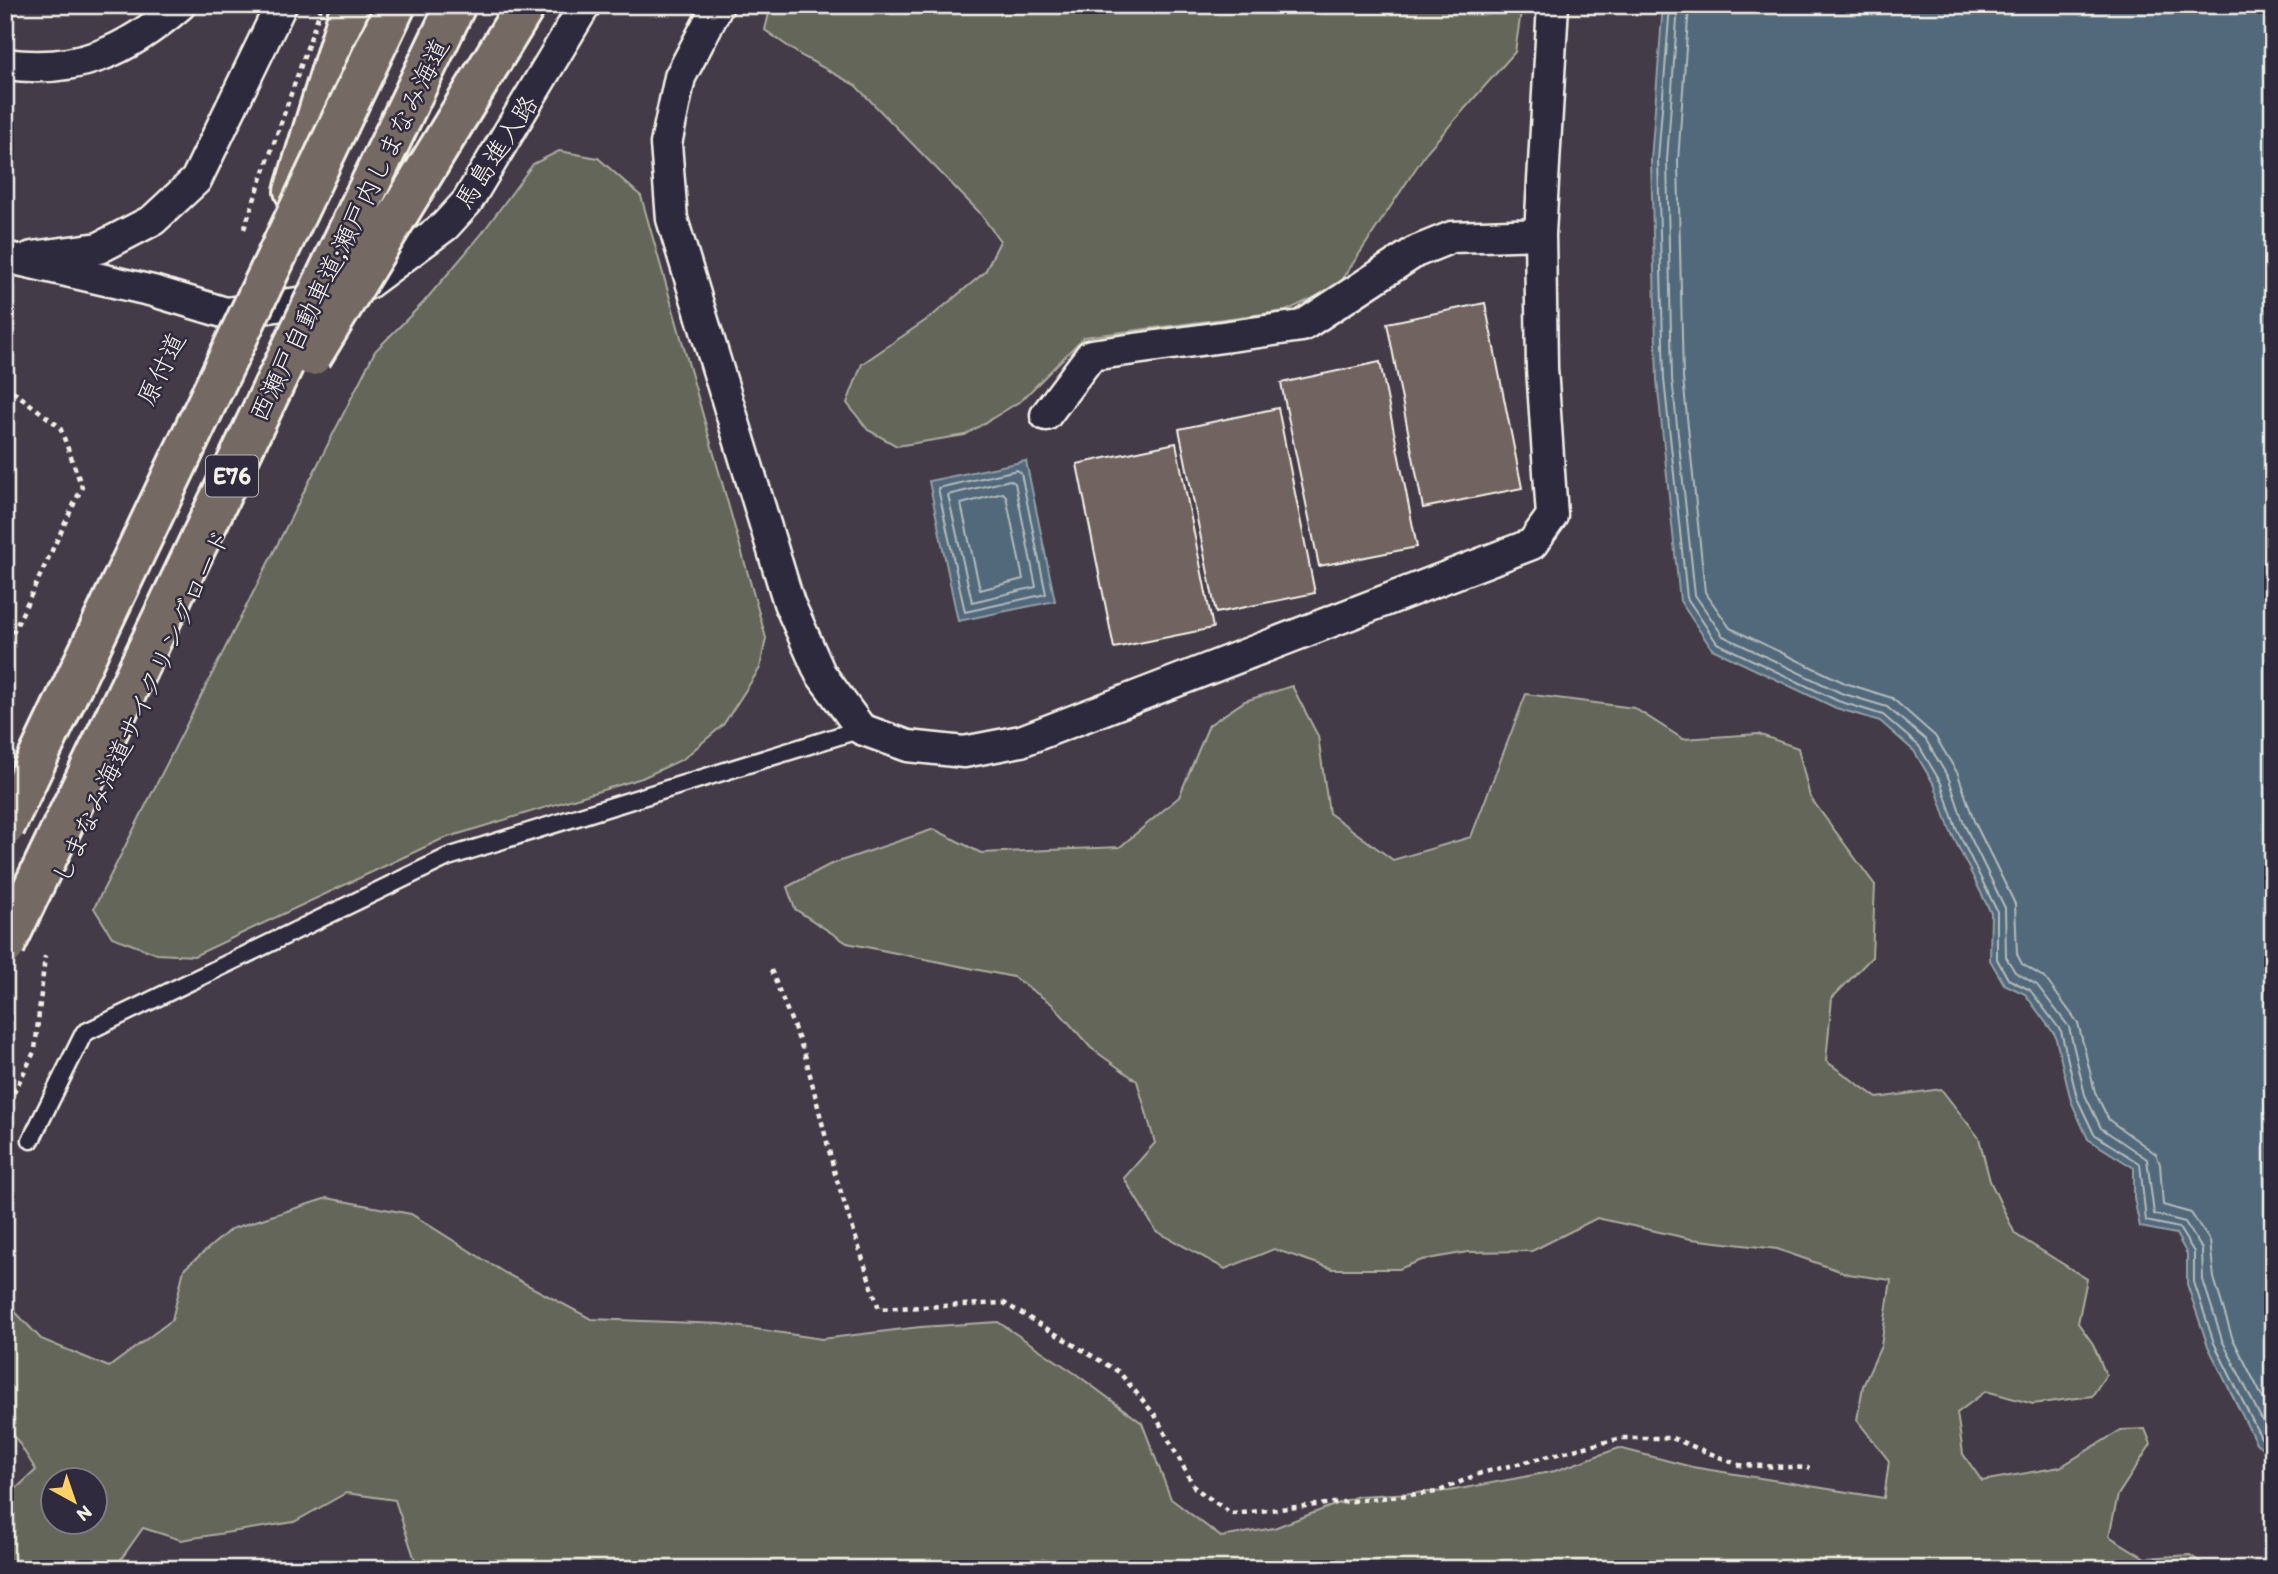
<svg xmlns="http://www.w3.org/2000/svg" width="2278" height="1574" font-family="Itim,'Klee One',sans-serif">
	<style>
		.green { fill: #646658; stroke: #acaca0; stroke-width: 2; fill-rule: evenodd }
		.water { fill: #51697a; stroke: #929fa6; stroke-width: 2 }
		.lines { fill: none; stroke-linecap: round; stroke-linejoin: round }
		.shore { stroke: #b3bbbc; stroke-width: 2 }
		.building { fill: #71635f; stroke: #f4f1e8; stroke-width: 2 }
		.lane-casing { stroke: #f4f1e8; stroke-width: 21 }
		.street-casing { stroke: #f4f1e8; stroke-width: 35 }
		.highway-casing { stroke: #f4f1e8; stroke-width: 44 }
		.path { stroke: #f4f1e8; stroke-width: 4.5; stroke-dasharray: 5 5; stroke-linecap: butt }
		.lane { stroke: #2f2a3d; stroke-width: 16 }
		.street { stroke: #2f2a3d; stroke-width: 30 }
		.highway { stroke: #756964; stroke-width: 38 }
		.highway-bridge-casing { stroke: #f4f1e8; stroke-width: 44; stroke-linecap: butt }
		.path-bridge { stroke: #f4f1e8; stroke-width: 4.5; stroke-dasharray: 5 5; stroke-linecap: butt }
		.highway-bridge { stroke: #756964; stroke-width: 38 }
		.labels { text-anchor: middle; stroke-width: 5; stroke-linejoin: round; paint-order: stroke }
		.shield { fill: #2f2a3d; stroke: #b9b5b5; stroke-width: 2 }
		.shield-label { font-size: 24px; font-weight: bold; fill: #f4f1e8 }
		.street-label { font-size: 26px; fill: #f4f1e8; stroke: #2f2a3d }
	</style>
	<rect width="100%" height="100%" fill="#433b47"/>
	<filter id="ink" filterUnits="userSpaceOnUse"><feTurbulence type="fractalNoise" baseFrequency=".0143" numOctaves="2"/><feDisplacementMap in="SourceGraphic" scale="14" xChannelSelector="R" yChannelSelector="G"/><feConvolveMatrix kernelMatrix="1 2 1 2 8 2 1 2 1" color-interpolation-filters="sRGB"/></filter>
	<g filter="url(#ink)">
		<path class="green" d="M771,5H1522L1515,52L1428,150L1338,286L1286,311L1084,337L1022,400L965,435L897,446L868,430L847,403L862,364L932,316L985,272L1000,241L979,212L855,85L800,55L765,30Z
			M559,151L598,158L641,196L766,638L760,668L723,725L683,759L642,778L442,839L194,956L157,954L112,937L94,908L375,351L423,303L480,236L533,164Z
			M1292,686L1318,736L1329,813L1393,860L1471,837L1526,694L1634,708L1683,739L1758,734L1798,748L1810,797L1875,885L1872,957L1832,998L1826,1061L1877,1098L1941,1089L1979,1138L1990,1181L2015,1234L2087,1279L2078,1323L2093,1344L2106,1375L2092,1396L2033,1404L1986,1391L1957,1413L1963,1454L1982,1481L2060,1467L2121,1430L2145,1429L2151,1444L2118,1495L2109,1536L2145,1558L2190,1555L2210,1569H418L395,1500L346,1493L294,1522L181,1540L143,1528L114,1569H53L47,1562L31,1569H5V1499L36,1470L5,1421V1301L41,1339L109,1367L172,1320L184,1269L231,1229L327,1198L411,1214L505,1273L591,1319L722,1324L822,1339L920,1327L998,1322L1076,1374L1142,1423L1171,1499L1221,1537L1274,1528L1358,1496L1449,1491L1555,1471L1619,1448L1692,1467L1884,1498L1889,1461L1857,1420L1863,1386L1881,1346L1891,1280L1848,1274L1777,1249L1691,1239L1597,1218L1532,1251L1468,1252L1422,1260L1399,1269H1333L1274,1249L1225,1269L1156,1231L1124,1178L1155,1143L1137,1081L1091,1048L1052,1004L1013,977L847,943L795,909L787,887L829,865L934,829L981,853L1120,847L1179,797L1209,725L1245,701ZM52,1480H94V1522H52Z"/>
		<path class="water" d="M1663,5H2273V1456L2256,1443L2208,1346L2187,1284V1254L2176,1234L2140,1227L2134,1198V1168L2088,1139L2071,1101L2055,1035L2025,994L2004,984L1990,960L1991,913L1950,830L1935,786L1914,751L1880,721L1836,708L1712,649L1680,601L1657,380L1651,160Z
			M1026,461L1055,601L958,621L929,481Z"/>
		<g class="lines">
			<path class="shore" d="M1670,5L1658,160L1664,379L1687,598L1717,643L1838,701L1883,715L1919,746L1941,783L1956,828L1997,911V959L2008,979L2030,990L2061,1031L2077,1098L2094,1134L2140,1164L2146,1221L2179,1228L2194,1252V1282L2214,1343L2261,1438L2273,1447
				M1678,5L1667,160L1672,378L1695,595L1723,636L1841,693L1887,707L1926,740L1949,779L1964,824L2005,908L2006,957L2015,972L2037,985L2069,1027L2085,1095L2101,1128L2147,1159L2154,1214L2185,1222L2202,1249L2203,1280L2222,1340L2268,1432L2273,1436
				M1689,5L1678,161L1683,378L1705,592L1730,628L1845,683L1892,698L1935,736L1958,774L1974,821L2015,904L2017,954L2022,964L2045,978L2078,1023L2095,1092L2109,1120L2156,1154L2160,1164L2163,1205L2191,1213L2210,1241L2214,1278L2232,1337L2273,1418
				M1017,470L1021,473L1046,594L965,612L938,488Z
				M1010,480L1015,483L1036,587L972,602L948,495Z
				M1003,493L1006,496L1023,579L980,590L961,504Z"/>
		</g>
		<path class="building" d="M1485,303L1522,488L1423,508L1387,323Z
			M1380,362L1417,547L1319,566L1281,383Z
			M1278,408L1315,593L1216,613L1179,429Z
			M1176,443L1213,628L1114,648L1077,464Z"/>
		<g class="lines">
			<g class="lane-casing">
				<path id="lane" d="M31,1140L84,1033L448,857L861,729"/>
			</g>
			<g class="street-casing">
				<path id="street" d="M718,5L680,77L666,144L672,219L789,603L820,673L861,729L908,746L964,752L1021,741L1532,544L1552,516L1542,368L1540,234L1553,5
					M5,64C77,74 126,52 180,5
					M5,257L153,291L226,313L312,301L367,284L445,226L467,202L585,5
					M32,257L99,248L153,220L196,180L281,5
					M1046,415L1091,355L1302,326L1415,252L1452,237L1540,234"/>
			</g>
			<g class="highway-casing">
				<path id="highway" d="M294,191L351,5"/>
			</g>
			<path class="path" d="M5,385L60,427L82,487L5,650
				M771,970L805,1055L835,1174L879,1309L1004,1303L1119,1372L1155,1415L1195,1488L1232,1514L1437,1492L1481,1473L1622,1438H1672L1739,1465L1810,1468"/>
			<use href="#lane" class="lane"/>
			<use href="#street" class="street"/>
			<use href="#highway" class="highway"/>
			<g class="highway-bridge-casing">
				<path id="highway-bridge" d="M312,356L526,5
					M5,827L396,5
					M5,946L456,5"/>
			</g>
			<path class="path-bridge" d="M244,229L322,5
				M5,1111L35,1050L45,956"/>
			<use href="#highway-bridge" class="highway-bridge"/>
		</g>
	</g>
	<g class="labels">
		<rect class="shield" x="206" y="455.5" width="52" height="41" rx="5"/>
		<g class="shield-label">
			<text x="232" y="484">E76</text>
		</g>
		<g class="street-label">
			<text transform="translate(496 152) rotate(-57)" y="9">馬島進入路</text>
			<text transform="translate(349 230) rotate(-64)" y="9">西瀬戸自動車道;瀬戸内しまなみ海道</text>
			<text transform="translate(161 369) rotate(-64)" y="9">原付道</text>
			<text transform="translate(141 706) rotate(-65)" y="9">しまなみ海道サイクリングロード</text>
		</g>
	</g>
	<rect width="2278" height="1574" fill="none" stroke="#2f2a3d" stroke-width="28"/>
	<rect x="14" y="14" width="2250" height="1546" fill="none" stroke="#f4f1e8" stroke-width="2.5" filter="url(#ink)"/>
	<g transform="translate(74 1501) rotate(140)"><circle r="33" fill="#2f2a3d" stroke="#7e7a81" stroke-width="2"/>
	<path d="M0-5L12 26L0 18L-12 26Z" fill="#ffd166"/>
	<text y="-10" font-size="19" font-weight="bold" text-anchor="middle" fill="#f4f1e8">N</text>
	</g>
</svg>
